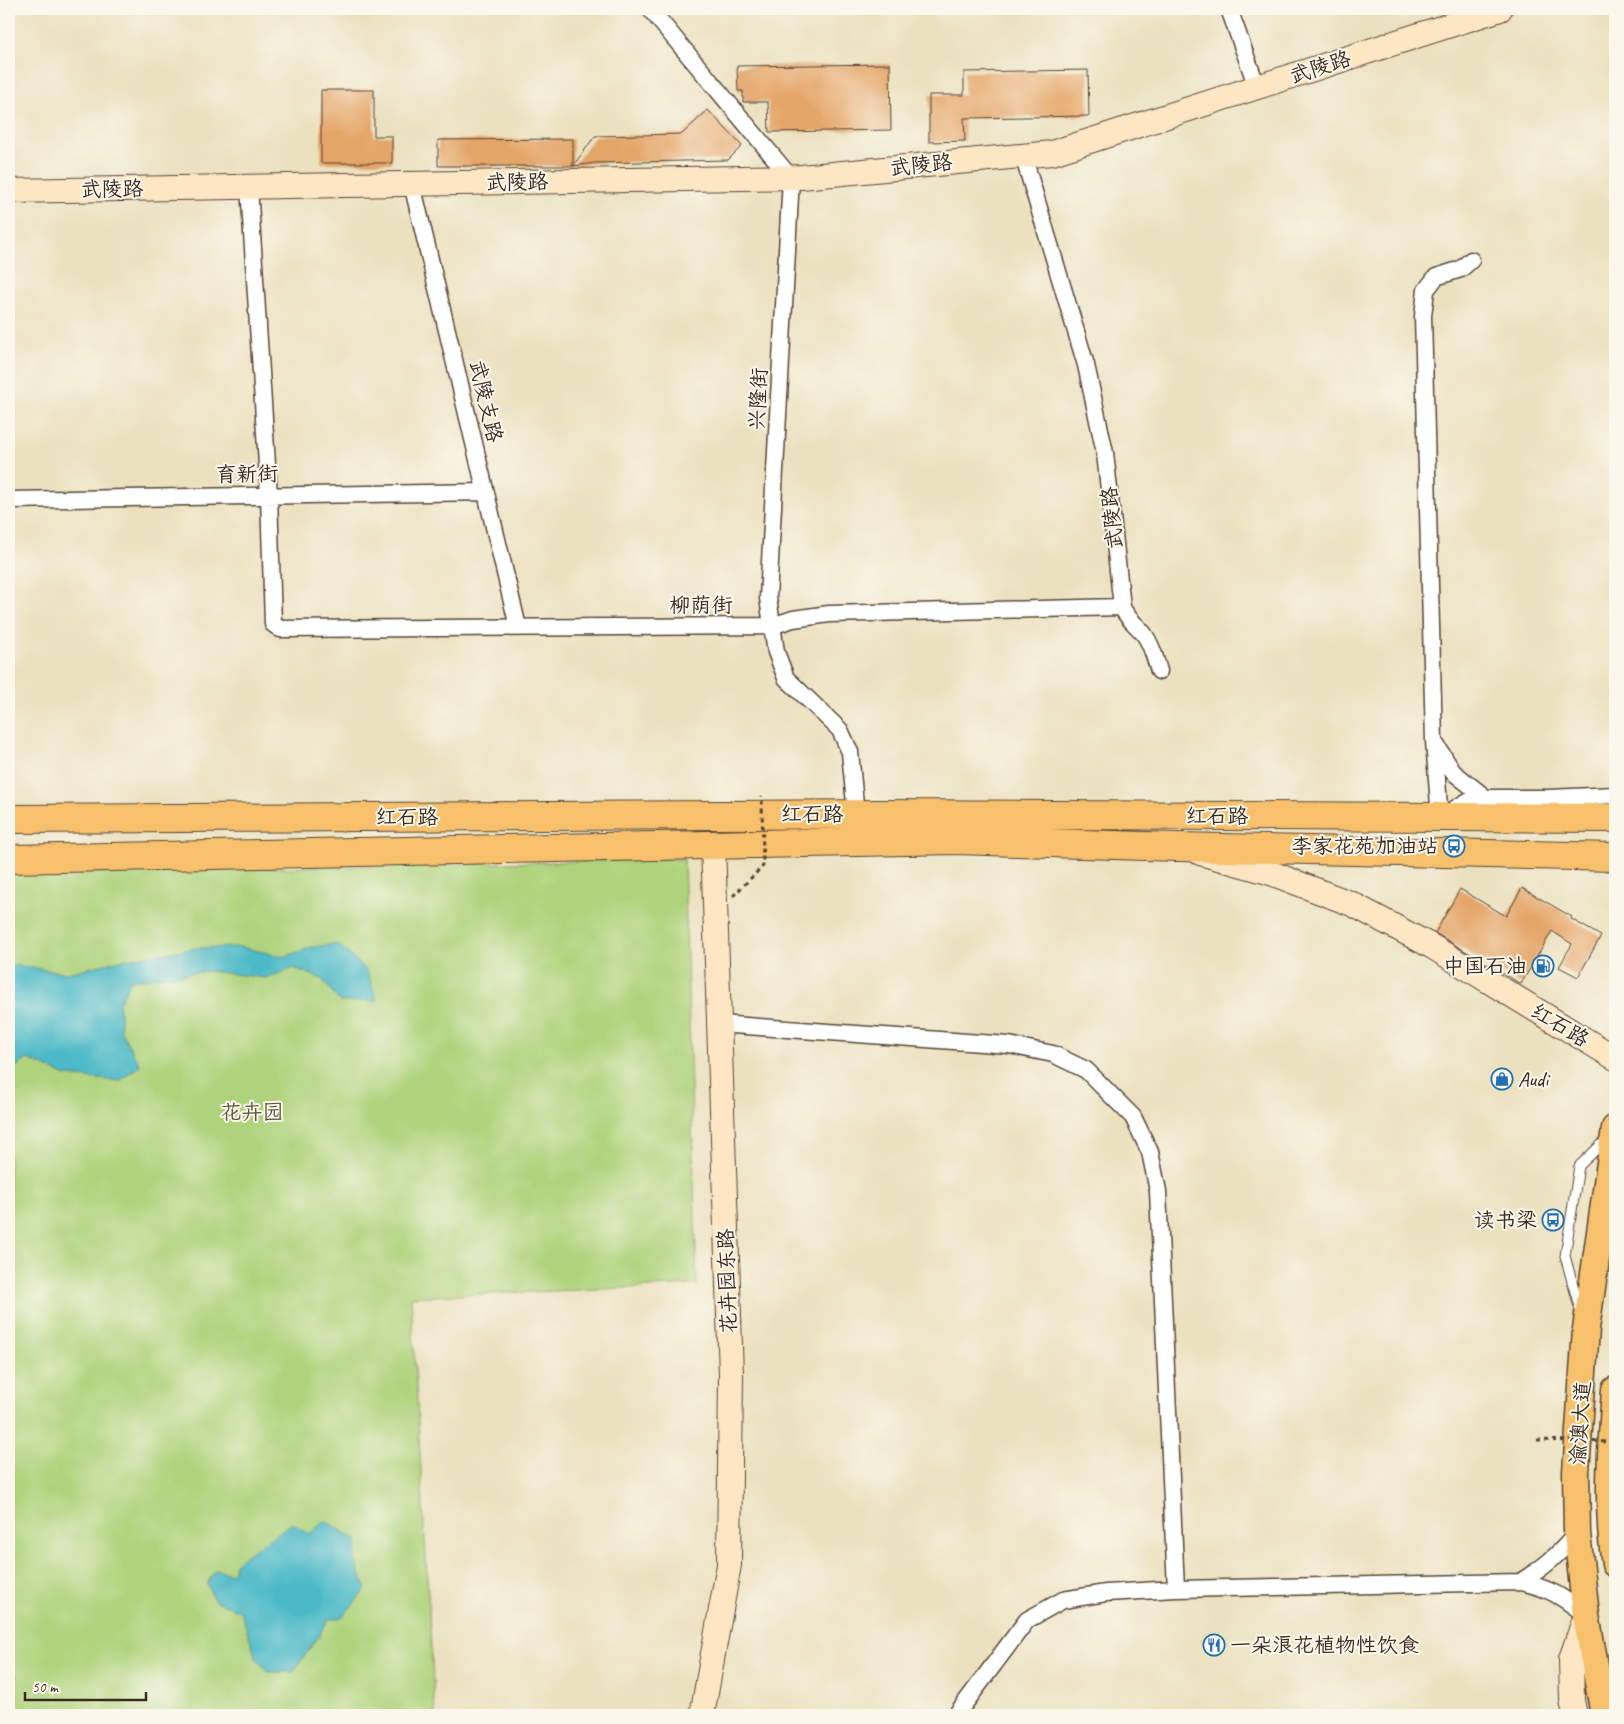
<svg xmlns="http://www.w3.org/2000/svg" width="1624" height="1724" font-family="Caveat,'LXGW WenKai TC',sans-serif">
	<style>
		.green { fill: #aed37c; stroke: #747e4d }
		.water { fill: #4cb9c7; stroke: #447272 }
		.building { fill: #e4a568 }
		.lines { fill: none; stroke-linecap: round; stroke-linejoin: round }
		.lane-casing { stroke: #554536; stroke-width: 11 }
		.street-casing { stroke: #554536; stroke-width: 19 }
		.secondary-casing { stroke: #554536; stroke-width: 26 }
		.primary-casing { stroke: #554536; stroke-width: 29 }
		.highway-casing { stroke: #554536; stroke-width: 30 }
		.lane { stroke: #fff; stroke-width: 9 }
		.street { stroke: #fff; stroke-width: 16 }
		.secondary { stroke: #fce6c4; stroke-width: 24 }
		.primary { stroke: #f7c06c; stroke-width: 26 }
		.highway { stroke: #f7c06c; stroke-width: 28 }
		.path-bridge { stroke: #554536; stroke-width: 3; stroke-dasharray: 4 4; stroke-linecap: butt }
		.labels { text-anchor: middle; stroke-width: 4; stroke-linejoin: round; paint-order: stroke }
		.street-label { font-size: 21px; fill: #3b2a1e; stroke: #fbf7ec }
		.poi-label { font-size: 21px; fill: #3b2a1e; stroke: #fbf7ec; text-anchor: end }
		.park-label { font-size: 21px; fill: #585436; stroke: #fbf7ec }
	</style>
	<rect width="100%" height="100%" fill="#fbf7ec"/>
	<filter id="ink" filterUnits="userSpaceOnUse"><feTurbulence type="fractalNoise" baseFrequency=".02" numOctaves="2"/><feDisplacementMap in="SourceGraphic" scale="10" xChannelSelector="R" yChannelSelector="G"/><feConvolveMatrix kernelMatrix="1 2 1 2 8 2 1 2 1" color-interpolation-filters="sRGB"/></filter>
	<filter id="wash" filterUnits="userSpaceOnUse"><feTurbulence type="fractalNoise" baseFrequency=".0096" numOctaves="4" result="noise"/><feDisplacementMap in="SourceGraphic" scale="20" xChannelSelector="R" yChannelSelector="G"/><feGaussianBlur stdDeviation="1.12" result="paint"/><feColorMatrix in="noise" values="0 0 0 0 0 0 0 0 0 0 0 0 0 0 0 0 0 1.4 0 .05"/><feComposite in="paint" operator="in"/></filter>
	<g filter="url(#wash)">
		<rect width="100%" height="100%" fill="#ebe1bf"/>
		<path class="green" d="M684,859L697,1285L411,1297L435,1715H9V874Z"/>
		<path class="water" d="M338,944L367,971L377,1001L340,1002L322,979L294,968L266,978L209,971L131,980L119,1003L121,1031L140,1065L120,1081L66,1076L28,1059L9,1071V964L67,973L126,959L197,948L241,947L284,957L312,947Z
			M325,1521L357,1540L355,1560L366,1589L342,1617L328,1620L319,1636L293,1672H268L256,1658L241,1612L214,1600L207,1584L215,1570L233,1574L235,1563L292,1523L309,1534Z
			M9,1669L16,1675V1712L9,1715Z"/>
		<g id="blocks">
			<path class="building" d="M890,64L891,130L769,132L768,102H743V91H738L737,66Z
				M1088,70L1089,116L964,118L965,141L929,142V95H964V72Z
				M321,90H374V136H392V163H321Z
				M708,110L742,146L728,160L595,163L573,166L595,136L682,134Z
				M573,139V166H438V140Z
				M1522,888L1572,917L1571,919L1601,936L1578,977L1559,967L1572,944L1552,931L1521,984L1435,933L1460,889L1506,916Z"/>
		</g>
	</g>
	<g filter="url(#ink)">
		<use href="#blocks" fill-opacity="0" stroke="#554536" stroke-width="1"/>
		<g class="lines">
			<g class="lane-casing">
				<path id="lane" d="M1580,1310L1565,1256L1571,1217L1579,1166L1608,1138"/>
			</g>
			<g class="street-casing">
				<path id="street" d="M650,9L791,178L768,598L776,652L786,678L840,730L850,752L856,814
					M1229,9L1257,87
					M1023,155L1086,365L1105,453L1122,607C1127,619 1136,624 1144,634C1152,645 1155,658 1159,671
					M412,184L518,627
					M249,187L269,495L273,624L280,629L772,626L793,619L829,614L1122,607
					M1471,260L1461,269L1436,277L1426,290L1423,316L1434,741L1440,818L1466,802L1486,798
					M9,500L486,492
					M1435,743L1453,772L1486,798H1549L1615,795
					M719,1024L1009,1045L1053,1054L1086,1070L1133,1117L1150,1152L1158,1191L1176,1589
					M1520,1582C1545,1567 1558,1555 1577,1533
					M956,1715L1027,1620L1063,1600L1106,1593L1176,1589L1520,1582C1550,1588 1561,1596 1586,1615"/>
			</g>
			<g class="secondary-casing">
				<path id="secondary" d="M9,191L801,177L1052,153L1500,9
					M1200,853L1271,873L1352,904L1431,946L1615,1058
					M702,1715L729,1565L731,1375L713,844
					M1575,1715L1572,1700L1571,1659L1586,1615"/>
			</g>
			<g class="primary-casing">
				<path id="primary" d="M1615,1390C1611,1448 1606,1506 1615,1564
					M1604,1715L1586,1615L1577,1533L1576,1472L1586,1329L1615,1128"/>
			</g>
			<g class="highway-casing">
				<path id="highway" d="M9,819L880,814L1615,818
					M9,859L956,840L1178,847L1615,857"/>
			</g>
			<use href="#lane" class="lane"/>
			<use href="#street" class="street"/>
			<use href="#secondary" class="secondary"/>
			<use href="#primary" class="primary"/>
			<use href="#highway" class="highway"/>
			<path class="path-bridge" d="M733,896L763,866L762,796
				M1537,1440L1615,1442"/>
		</g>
	</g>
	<defs>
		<g id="bus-ring" transform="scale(1.125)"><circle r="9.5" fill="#fbf7ec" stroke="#1f6fb2" stroke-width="1.5"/><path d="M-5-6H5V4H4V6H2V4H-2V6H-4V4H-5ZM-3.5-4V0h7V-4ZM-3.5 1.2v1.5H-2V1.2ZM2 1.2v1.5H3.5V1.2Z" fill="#1f6fb2"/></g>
		<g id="fuel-ring" transform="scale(1.125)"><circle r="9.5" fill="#fbf7ec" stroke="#1f6fb2" stroke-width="1.5"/><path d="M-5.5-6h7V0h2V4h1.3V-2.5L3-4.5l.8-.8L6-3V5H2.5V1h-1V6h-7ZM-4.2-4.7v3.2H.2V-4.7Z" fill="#1f6fb2"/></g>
		<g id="shop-ring" transform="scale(1.125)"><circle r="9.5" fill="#fbf7ec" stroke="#1f6fb2" stroke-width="1.5"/><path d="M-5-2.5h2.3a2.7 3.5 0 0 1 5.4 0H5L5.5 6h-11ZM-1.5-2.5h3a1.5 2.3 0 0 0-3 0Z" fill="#1f6fb2"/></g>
		<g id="restaurant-ring" transform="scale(1.125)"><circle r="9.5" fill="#fbf7ec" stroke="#1f6fb2" stroke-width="1.5"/><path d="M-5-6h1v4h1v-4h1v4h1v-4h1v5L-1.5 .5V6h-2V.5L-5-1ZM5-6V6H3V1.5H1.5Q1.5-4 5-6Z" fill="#1f6fb2"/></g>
	</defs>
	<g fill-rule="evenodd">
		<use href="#bus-ring" x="1454" y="846"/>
		<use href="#fuel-ring" x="1543" y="966"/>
		<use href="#shop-ring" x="1502" y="1079"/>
		<use href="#bus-ring" x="1553" y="1220"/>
		<use href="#restaurant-ring" x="1214" y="1645"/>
	</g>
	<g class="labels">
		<g class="street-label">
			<text transform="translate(1320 67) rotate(-18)" y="7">武陵路</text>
			<text transform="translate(921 165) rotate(-6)" y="7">武陵路</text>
			<text transform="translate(517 182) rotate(-1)" y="7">武陵路</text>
			<text transform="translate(112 189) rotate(-1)" y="7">武陵路</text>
			<text transform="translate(758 399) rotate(-87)" y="7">兴隆街</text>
			<text transform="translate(486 401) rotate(77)" y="7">武陵支路</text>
			<text transform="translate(247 474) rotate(-1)" y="7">育新街</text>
			<text transform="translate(1112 518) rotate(-96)" y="7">武陵路</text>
			<text x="701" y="612">柳荫街</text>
			<text x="812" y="821">红石路</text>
			<text x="1217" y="823">红石路</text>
			<text x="407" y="824">红石路</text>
			<text transform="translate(1560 1025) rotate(31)" y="7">红石路</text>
			<text transform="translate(727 1281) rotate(-92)" y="7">花卉园东路</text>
			<text transform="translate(1580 1423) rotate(-86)" y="7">渝澳大道</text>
		</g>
		<g class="poi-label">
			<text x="1438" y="853">李家花苑加油站</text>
			<text x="1527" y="973">中国石油</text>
			<text x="1518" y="1086" text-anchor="start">Audi</text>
			<text x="1537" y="1227">读书梁</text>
			<text x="1230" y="1652" text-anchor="start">一朵浪花植物性饮食</text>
		</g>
		<g class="park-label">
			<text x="252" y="1119">花卉园</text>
		</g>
	</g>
	<rect width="1624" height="1724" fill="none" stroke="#fbf7ec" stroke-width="30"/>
	<path d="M25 1692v8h121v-8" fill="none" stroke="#3b2a1e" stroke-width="2.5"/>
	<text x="32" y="1692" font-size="15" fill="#3b2a1e" stroke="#fbf7ec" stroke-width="4" paint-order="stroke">50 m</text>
</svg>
